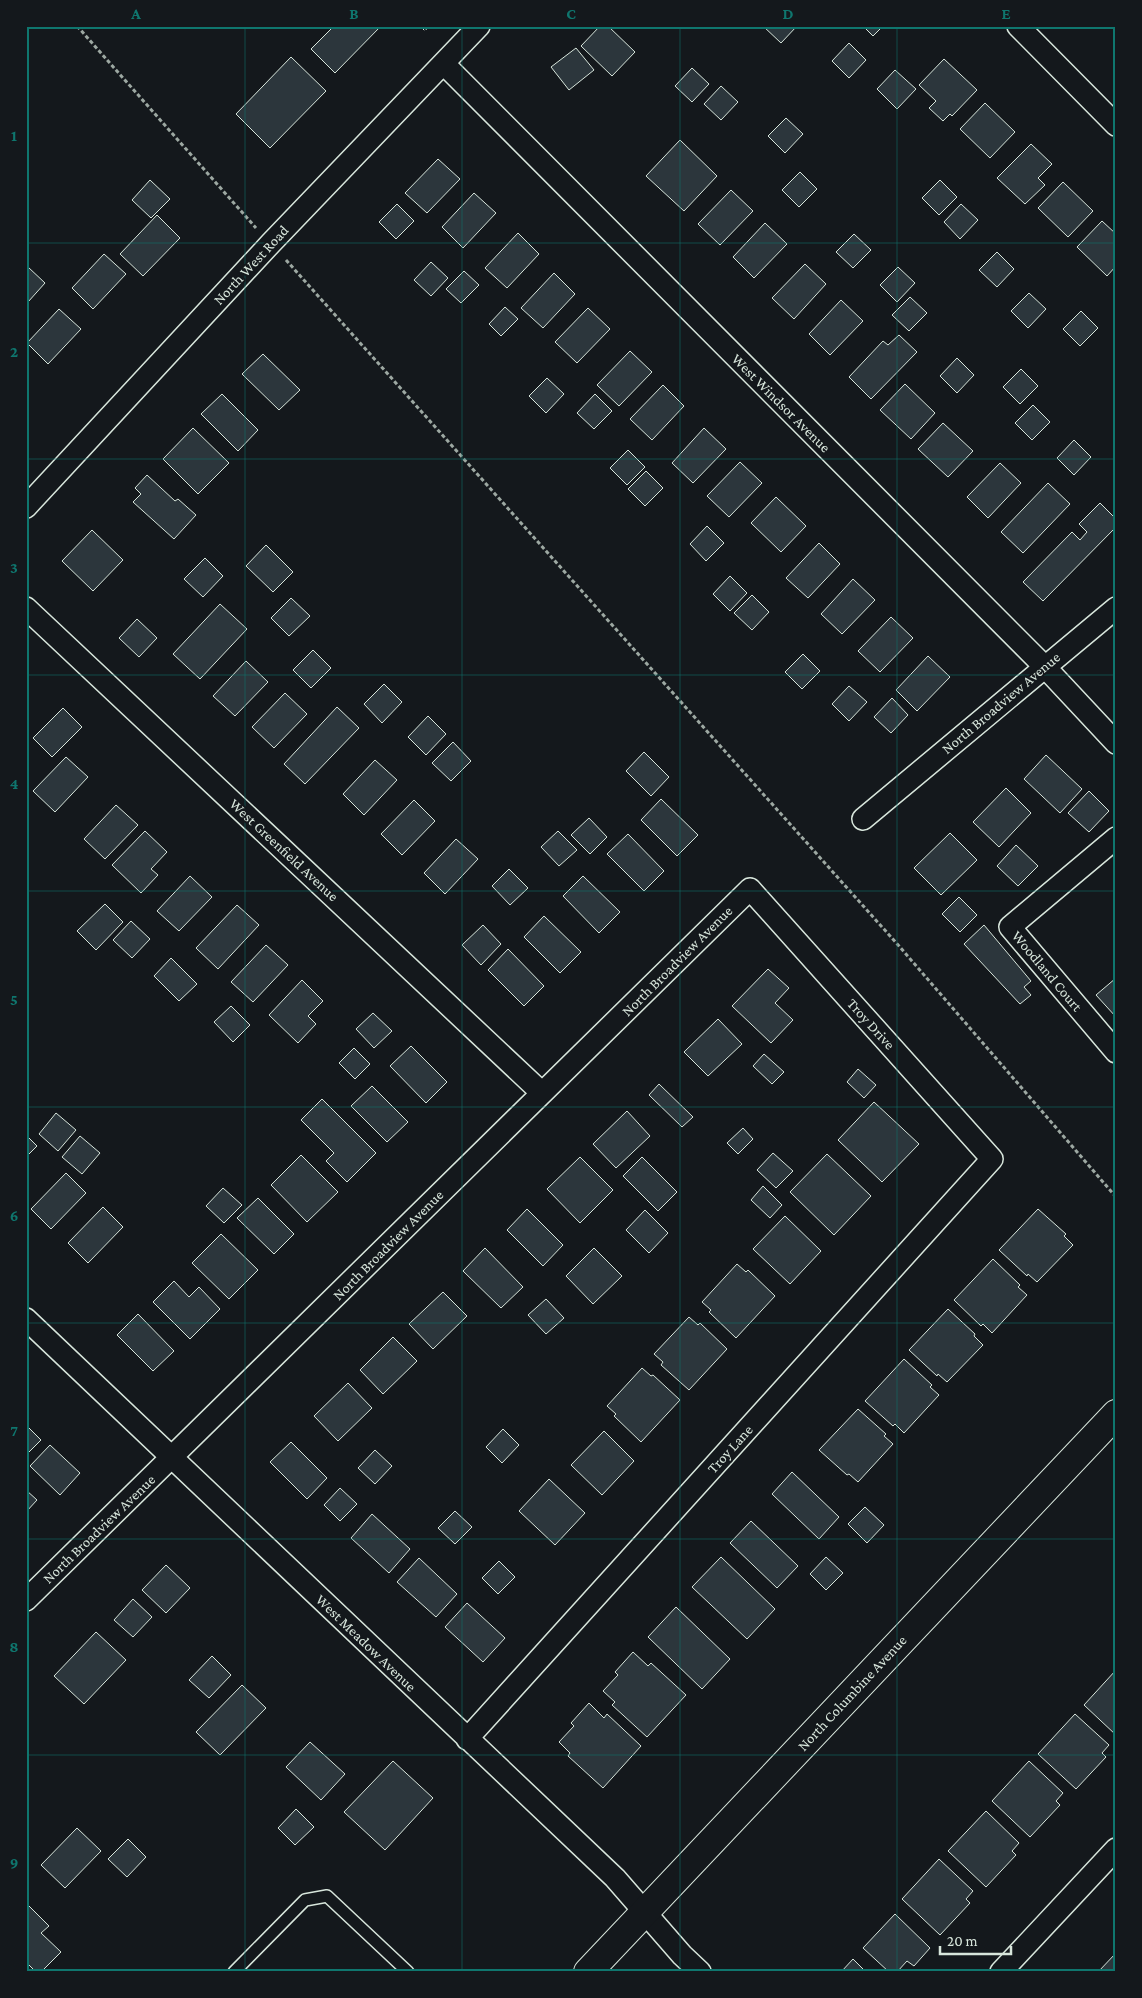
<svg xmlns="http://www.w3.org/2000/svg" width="1142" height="1998" font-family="'Crimson Pro',serif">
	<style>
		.building { fill: #2c363c; stroke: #d8e6dc }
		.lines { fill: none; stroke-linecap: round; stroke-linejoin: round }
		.service-casing { stroke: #d8e6dc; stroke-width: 14 }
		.minor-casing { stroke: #d8e6dc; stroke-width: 24 }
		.primary-casing { stroke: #d8e6dc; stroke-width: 30 }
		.path { stroke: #9da8a2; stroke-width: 3; stroke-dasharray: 4 2.5; stroke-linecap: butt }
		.service { stroke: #14181c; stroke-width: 11 }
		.minor { stroke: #14181c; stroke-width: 21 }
		.primary { stroke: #14181c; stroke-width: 28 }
		.fence { stroke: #d8e6dc; stroke-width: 1; stroke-dasharray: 6 2.5; stroke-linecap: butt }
		.grid { fill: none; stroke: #0f766e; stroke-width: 1; stroke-opacity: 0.55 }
		.labels { text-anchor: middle; stroke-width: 4; stroke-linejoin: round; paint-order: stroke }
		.street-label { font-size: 15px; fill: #d8e6dc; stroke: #14181c }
		.neatline { fill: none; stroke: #0f766e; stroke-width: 2 }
		.grid-label { font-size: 16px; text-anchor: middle; font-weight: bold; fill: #0f766e }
	</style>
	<rect width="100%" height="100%" fill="#14181c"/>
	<path class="building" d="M334,26H381L335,73L311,49Z
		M600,26H608L635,52L612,76L581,46Z
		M763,26H797L781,43Z
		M863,26H883L873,36Z
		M849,43L866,60L849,78L832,61Z
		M576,48L594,70L569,90L551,67Z
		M291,57L326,91L270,148L236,114Z
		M944,59L977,90L952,116L950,114L943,121L929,108L936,101L919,85Z
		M692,68L709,84L692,102L675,86Z
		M895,70L916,89L897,109L877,89Z
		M721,86L738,102L721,120L704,104Z
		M985,103L1015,132L990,158L960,129Z
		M786,118L803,134L785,153L768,136Z
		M680,140L717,176L684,211L646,176Z
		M1031,144L1052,164L1038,178L1045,185L1025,204L997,178Z
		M438,159L460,179L427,213L405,193Z
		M800,172L817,189L799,207L782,190Z
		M150,180L170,199L151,218L132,200Z
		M940,180L957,197L939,215L922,198Z
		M1063,182L1093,211L1068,237L1038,208Z
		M731,190L753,211L720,245L698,224Z
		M474,193L496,213L463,248L442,227Z
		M397,204L414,221L396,239L379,222Z
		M961,204L978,220L960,239L944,222Z
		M157,215L180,238L143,276L120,254Z
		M1102,221L1116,234V266L1107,276L1077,247Z
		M765,223L787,244L754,278L733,257Z
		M518,233L539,254L507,288L485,268Z
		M854,234L871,250L853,268L836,252Z
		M997,252L1014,269L997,287L979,270Z
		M104,254L126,274L93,309L72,288Z
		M431,262L448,278L431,296L414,280Z
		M805,264L826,284L794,319L772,298Z
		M28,267L45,283L28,302L26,269Z
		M898,267L915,283L897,302L880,285Z
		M464,271L479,285L461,303L446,289Z
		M554,273L575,294L543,328L521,308Z
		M1029,293L1046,309L1028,328L1011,311Z
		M910,297L927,313L909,331L892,315Z
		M841,300L863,321L830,355L809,334Z
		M505,307L518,319L501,336L489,324Z
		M588,308L610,329L577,363L555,342Z
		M59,309L81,329L48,364L27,343Z
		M1081,311L1098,328L1080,346L1063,329Z
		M899,335L917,352L871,399L849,377L883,341L888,345Z
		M630,351L652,372L619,406L597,385Z
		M263,354L300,390L279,410L242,374Z
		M957,358L974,375L957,393L940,376Z
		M1021,369L1038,386L1020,404L1003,387Z
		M547,378L564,394L546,413L529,396Z
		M905,384L935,413L911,439L880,410Z
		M663,385L684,406L652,440L630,419Z
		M222,394L258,430L238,451L201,414Z
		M595,394L612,411L594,429L577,413Z
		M1033,405L1050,422L1032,440L1015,423Z
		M943,423L973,451L948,477L918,449Z
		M193,428L229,463L198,494L163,459Z
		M704,428L726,449L693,483L672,463Z
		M1074,440L1091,457L1074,475L1057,458Z
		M628,450L645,467L627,485L610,468Z
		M740,462L762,483L729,517L707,496Z
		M1000,463L1021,483L988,518L967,497Z
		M646,471L663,488L645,506L628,489Z
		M147,475L175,501L178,499L196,515L174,539L133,502L141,494L135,488Z
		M1048,483L1070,504L1023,553L1001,532Z
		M776,497L806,526L781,552L751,523Z
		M1100,503L1116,519V527L1043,601L1023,582L1072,532L1080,540L1087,532L1079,524Z
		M707,526L724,543L706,561L690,544Z
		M92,530L123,560L93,591L62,561Z
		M819,543L840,564L808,598L786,578Z
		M266,545L293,572L273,592L246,566Z
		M205,558L223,576L203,597L184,579Z
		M730,576L747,593L730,611L713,594Z
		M853,579L875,600L842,634L821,614Z
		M752,595L769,612L752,630L734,613Z
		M291,598L310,616L289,636L271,618Z
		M220,604L247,629L200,679L173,654Z
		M891,617L913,638L880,672L858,651Z
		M137,619L157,638L139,657L119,638Z
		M313,650L331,668L311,688L293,670Z
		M803,654L820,671L802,689L785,672Z
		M928,656L950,677L917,711L896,690Z
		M246,661L268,682L235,716L213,696Z
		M384,684L402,702L382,723L364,704Z
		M849,686L867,702L849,721L832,704Z
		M285,693L307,714L274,748L252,727Z
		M892,698L908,715L891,733L874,717Z
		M337,707L359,728L305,784L284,764Z
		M63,708L82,727L52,757L33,738Z
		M428,716L446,734L426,755L408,737Z
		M453,742L471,761L451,781L432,763Z
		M644,752L669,777L651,796L626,771Z
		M1046,755L1082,789L1060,813L1024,779Z
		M66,757L88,777L55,812L33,791Z
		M375,760L397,780L364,815L343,794Z
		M1006,788L1031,813L999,847L973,822Z
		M1089,791L1109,811L1089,832L1068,813Z
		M661,799L698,835L677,856L641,820Z
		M414,800L435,821L402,855L381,834Z
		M116,805L138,825L105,859L84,839Z
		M589,818L607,837L590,854L571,835Z
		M145,831L167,852L151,869L158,875L141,893L112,865Z
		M558,831L577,850L559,866L541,847Z
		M950,833L977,860L941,895L914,868Z
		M628,834L664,871L644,891L607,854Z
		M456,839L478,859L445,894L424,873Z
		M1016,845L1038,866L1018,886L997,866Z
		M509,869L528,888L510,905L492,886Z
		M190,876L212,897L179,931L157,911Z
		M583,876L620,912L599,933L563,896Z
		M959,897L977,915L960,932L942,914Z
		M105,904L123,922L96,950L77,931Z
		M237,905L259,925L218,969L196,948Z
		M544,916L581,952L560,973L524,937Z
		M131,921L150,939L132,958L113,940Z
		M483,925L501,944L481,965L462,945Z
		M984,925L1031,981L1024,987L1031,995L1020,1004L964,944Z
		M266,945L288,965L253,1002L231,982Z
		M508,949L544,986L524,1006L488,970Z
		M171,958L197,984L179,1001L154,976Z
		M768,969L789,988L775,1003L793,1020L771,1043L732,1006Z
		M1116,978V1017L1096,995Z
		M302,980L323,1001L308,1016L316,1024L298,1043L269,1015Z
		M231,1006L250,1025L233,1042L214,1022Z
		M373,1013L392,1031L374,1048L356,1029Z
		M718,1019L742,1044L708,1076L684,1052Z
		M411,1046L447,1082L426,1103L390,1066Z
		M354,1048L370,1064L355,1079L339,1063Z
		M764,1054L784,1072L772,1084L753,1066Z
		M858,1069L876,1085L864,1098L847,1082Z
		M659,1084L693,1117L682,1127L649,1095Z
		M372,1086L408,1122L387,1142L351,1106Z
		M322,1099L376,1153L347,1182L326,1161L334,1153L301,1120Z
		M874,1102L919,1144L882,1182L838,1140Z
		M627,1111L650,1136L616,1168L593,1144Z
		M56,1113L76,1130L58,1151L39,1134Z
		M743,1128L753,1139L738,1154L727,1143Z
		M26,1135L37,1146L26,1157Z
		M80,1136L100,1153L82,1174L62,1157Z
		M773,1153L793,1171L776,1188L757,1170Z
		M827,1154L871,1196L834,1235L790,1192Z
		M301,1155L338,1192L307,1222L271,1185Z
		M580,1157L613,1190L580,1223L547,1189Z
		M642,1157L677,1192L658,1211L623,1176Z
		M66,1173L86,1193L51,1229L31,1209Z
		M763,1186L782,1205L770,1218L751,1200Z
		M223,1188L242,1205L224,1223L206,1206Z
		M258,1198L294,1234L274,1254L237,1218Z
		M103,1207L123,1227L88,1263L68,1243Z
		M527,1209L563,1245L543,1266L507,1230Z
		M1038,1209L1066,1234L1064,1236L1073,1245L1037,1282L1028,1274L1027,1276L999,1250Z
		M645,1210L668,1233L649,1253L626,1230Z
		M785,1216L821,1251L790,1284L753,1249Z
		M221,1234L258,1270L229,1299L192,1263Z
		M485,1248L523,1287L501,1308L463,1271Z
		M594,1248L622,1276L593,1304L566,1276Z
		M993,1259L1020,1285L1018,1287L1027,1295L992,1333L983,1324L981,1326L954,1300Z
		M737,1264L746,1272L748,1270L775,1296L736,1338L709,1312L711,1310L702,1302Z
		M174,1281L189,1297L199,1287L220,1309L190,1339L153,1302Z
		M443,1292L467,1316L433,1349L409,1324Z
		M546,1299L564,1318L546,1334L528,1315Z
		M948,1309L975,1334L974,1336L983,1345L947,1382L938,1374L937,1376L909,1350Z
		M138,1314L174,1351L153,1371L117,1335Z
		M689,1317L698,1325L700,1323L727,1349L689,1390L661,1365L663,1362L654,1354Z
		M393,1337L417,1361L383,1394L360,1370Z
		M904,1359L932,1385L930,1387L939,1395L904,1433L895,1424L893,1426L865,1401Z
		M642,1368L651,1376L653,1375L680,1400L641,1442L614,1416L616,1414L607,1406Z
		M348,1383L372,1408L338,1441L314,1416Z
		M858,1409L886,1434L884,1436L893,1444L858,1482L849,1474L847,1475L819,1450Z
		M26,1425L41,1440L26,1455Z
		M503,1429L519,1445L502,1463L486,1447Z
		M604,1431L634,1461L602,1495L571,1465Z
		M291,1442L327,1478L307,1499L270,1462Z
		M50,1445L80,1473L60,1495L30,1466Z
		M375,1450L392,1466L375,1484L358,1468Z
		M792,1472L839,1517L819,1539L772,1494Z
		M549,1479L585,1513L555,1545L519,1511Z
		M340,1488L357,1504L340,1521L324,1505Z
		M26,1490L37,1500L26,1512Z
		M865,1507L884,1525L867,1543L848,1524Z
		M455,1511L472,1527L455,1544L438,1528Z
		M372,1514L410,1549L389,1573L351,1538Z
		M751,1521L798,1566L777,1588L730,1543Z
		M721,1557L775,1609L747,1639L692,1587Z
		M826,1557L843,1573L826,1590L810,1574Z
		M419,1558L457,1594L436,1617L397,1582Z
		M499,1561L515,1577L498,1594L482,1578Z
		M166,1565L190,1588L166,1613L142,1590Z
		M133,1599L152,1617L133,1637L114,1620Z
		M467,1603L505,1638L483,1662L445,1627Z
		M676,1607L730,1659L702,1689L648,1637Z
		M96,1632L126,1660L84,1704L54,1676Z
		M633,1652L648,1666L651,1663L686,1695L647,1737L612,1705L615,1702L603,1691L618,1675L615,1672Z
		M212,1656L231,1675L209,1698L189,1680Z
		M1116,1670V1735L1084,1705Z
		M242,1685L266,1708L220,1755L196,1732Z
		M589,1703L604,1718L607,1714L641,1746L603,1788L568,1756L570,1753L559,1742L574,1726L571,1723Z
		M1075,1714L1109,1745L1102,1753L1106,1757L1076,1789L1038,1754Z
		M310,1742L345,1774L321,1800L286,1767Z
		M393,1761L433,1798L385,1850L344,1812Z
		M1029,1761L1063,1793L1056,1801L1060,1805L1030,1837L992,1801Z
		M296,1809L314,1827L295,1845L278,1828Z
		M986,1811L1019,1843L1012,1851L1016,1855L986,1887L948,1851Z
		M77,1828L101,1851L65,1888L41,1865Z
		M128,1839L146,1857L127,1877L108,1859Z
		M939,1859L973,1891L966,1899L970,1903L940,1935L902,1899Z
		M27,1904L49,1926L41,1933L61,1952L41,1972H36L26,1962Z
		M895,1914L930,1948L914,1966L907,1961L897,1972H889L863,1948Z
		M1116,1953V1972H1098Z
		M853,1959L866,1972H841Z"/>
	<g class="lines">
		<g class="service-casing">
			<path id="service" d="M234,1972L305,1900L327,1896L408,1972"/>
		</g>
		<g class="minor-casing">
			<path id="minor" d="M1018,26L1116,125
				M444,64L1044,666L1116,743
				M26,507L271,243L479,26
				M26,608L542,1093
				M863,819L1116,608
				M1116,838L1010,927L1116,1052
				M26,1319L615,1878L682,1955L700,1972
				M26,1600L750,889L992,1159L467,1739
				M1001,1972L1116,1849"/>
		</g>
		<g class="primary-casing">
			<path id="primary" d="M588,1972L1116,1414"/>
		</g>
		<path class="path" d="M77,26L256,228
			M286,260L899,946L1116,1197"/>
		<use href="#service" class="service"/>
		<use href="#minor" class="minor"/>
		<use href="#primary" class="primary"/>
		<path class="fence" d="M420,26L425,31L429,26"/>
	</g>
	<path class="grid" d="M245,26V1972M462,26V1972M680,26V1972M897,26V1972M26,243H1116M26,459H1116M26,675H1116M26,891H1116M26,1107H1116M26,1323H1116M26,1539H1116M26,1755H1116"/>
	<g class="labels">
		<g class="street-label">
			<text transform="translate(251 265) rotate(-47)" y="5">North West Road</text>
			<text transform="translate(781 403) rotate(45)" y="5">West Windsor Avenue</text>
			<text transform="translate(1001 703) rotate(-40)" y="5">North Broadview Avenue</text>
			<text transform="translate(284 850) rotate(43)" y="5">West Greenfield Avenue</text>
			<text transform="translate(677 961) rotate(-45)" y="5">North Broadview Avenue</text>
			<text transform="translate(1047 971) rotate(50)" y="5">Woodland Court</text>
			<text transform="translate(871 1024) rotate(48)" y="5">Troy Drive</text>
			<text transform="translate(388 1245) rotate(-45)" y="5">North Broadview Avenue</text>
			<text transform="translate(730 1449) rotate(-48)" y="5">Troy Lane</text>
			<text transform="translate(99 1529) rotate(-44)" y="5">North Broadview Avenue</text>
			<text transform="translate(366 1643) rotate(44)" y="5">West Meadow Avenue</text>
			<text transform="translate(852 1693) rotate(-47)" y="5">North Columbine Avenue</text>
		</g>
	</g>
	<rect width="1142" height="1998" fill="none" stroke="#14181c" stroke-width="55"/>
	<path d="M940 1946v8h71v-8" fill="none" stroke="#d8e6dc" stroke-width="2.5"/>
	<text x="947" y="1946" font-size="15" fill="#d8e6dc" stroke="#14181c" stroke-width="4" paint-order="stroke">20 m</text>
	<rect x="28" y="28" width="1086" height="1942" class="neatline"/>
	<g class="grid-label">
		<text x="136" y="19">A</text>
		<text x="354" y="19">B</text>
		<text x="571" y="19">C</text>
		<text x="788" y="19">D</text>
		<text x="1006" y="19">E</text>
		<text x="14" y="141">1</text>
		<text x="14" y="357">2</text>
		<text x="14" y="573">3</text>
		<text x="14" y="789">4</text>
		<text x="14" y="1005">5</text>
		<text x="14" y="1221">6</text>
		<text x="14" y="1436">7</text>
		<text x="14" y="1652">8</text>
		<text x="14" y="1868">9</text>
	</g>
</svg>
